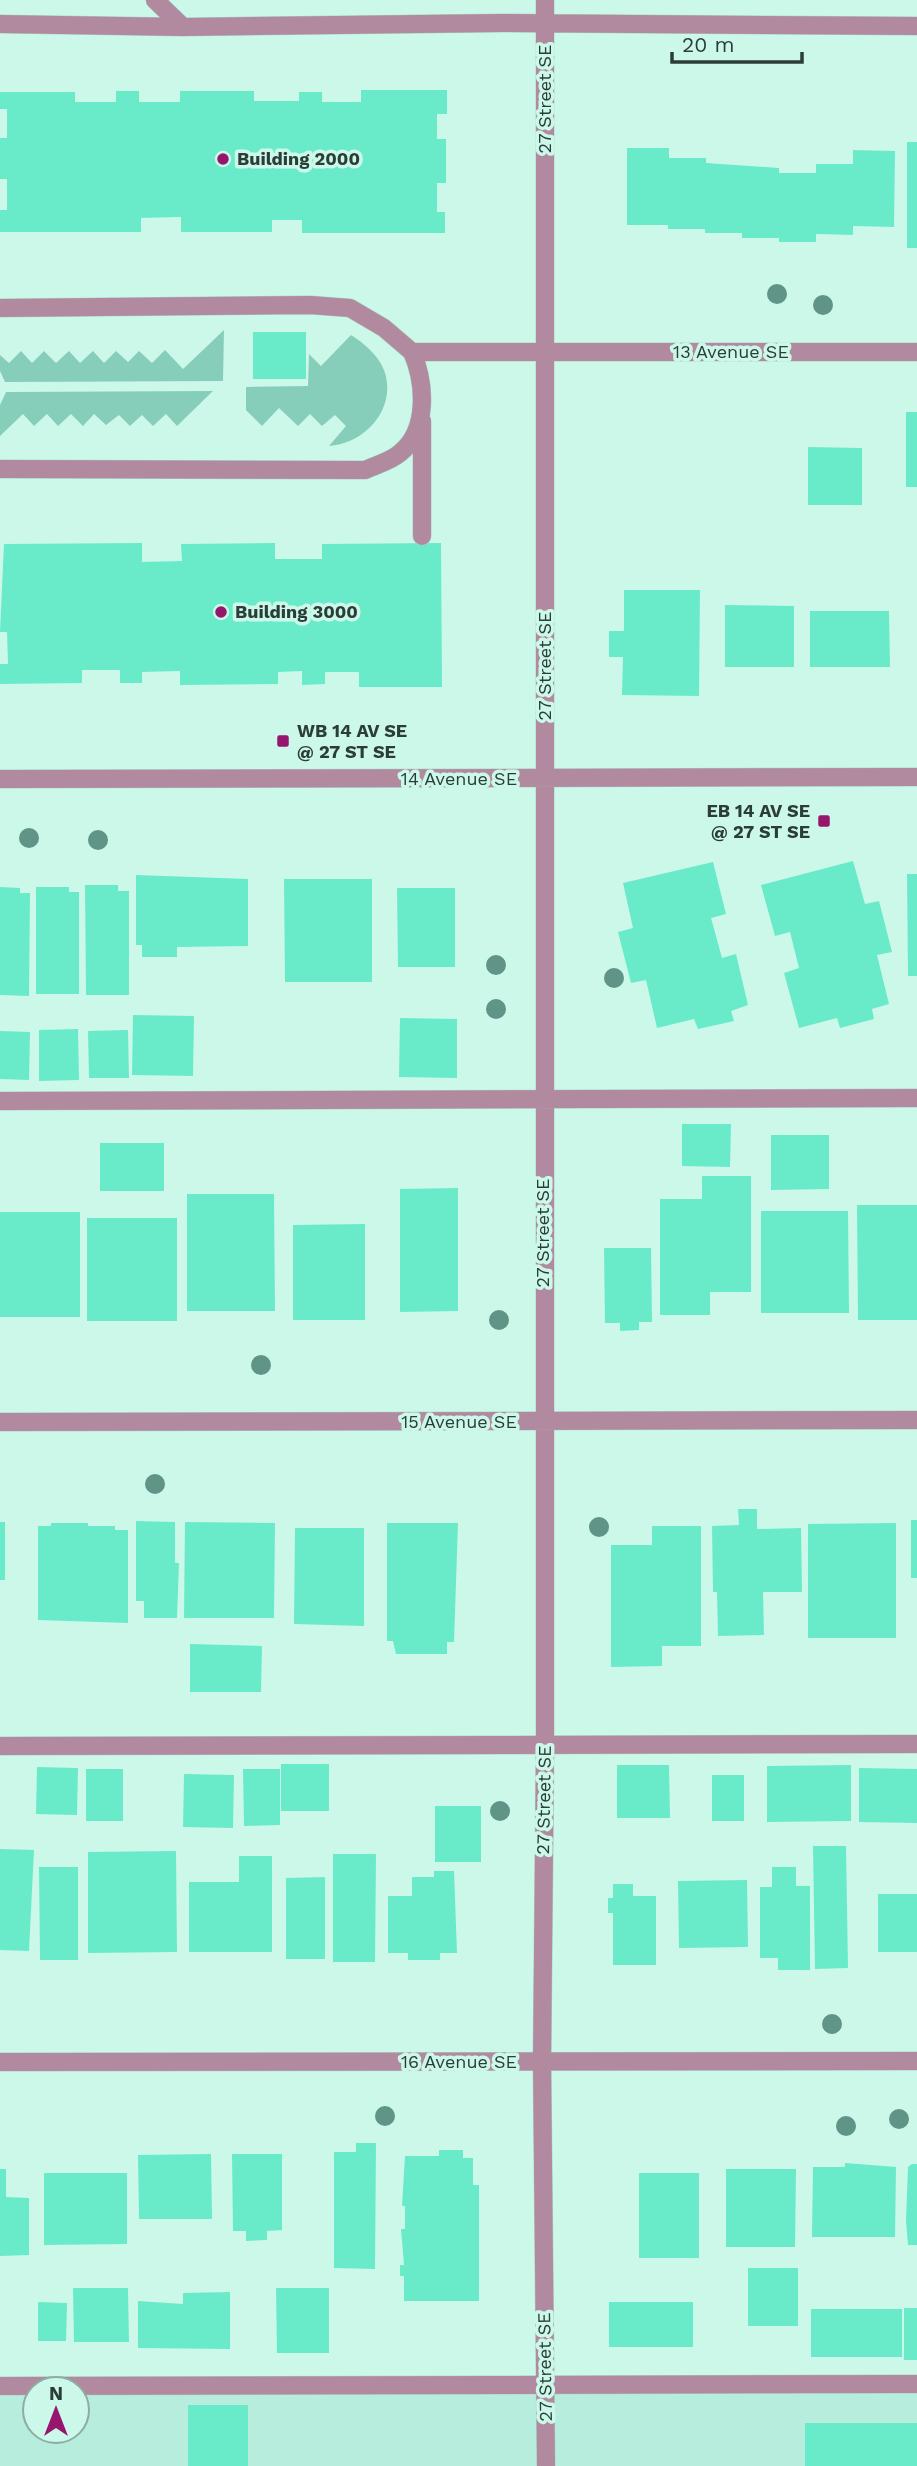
<svg xmlns="http://www.w3.org/2000/svg" width="917" height="2466" font-family="'Work Sans',sans-serif">
	<style>
		.built { fill: #b7eddc; fill-rule: evenodd }
		.green { fill: #87ceba }
		.building { fill: #69ebca }
		.lines { fill: none; stroke-linecap: round; stroke-linejoin: round }
		.minor-casing { stroke: #acd3c6; stroke-width: 19 }
		.minor { stroke: #b18a9f; stroke-width: 18 }
		.tree { fill: #5f9487 }
		.poi-dot { fill: #96156d; stroke: #ccf8ea; stroke-width: 2.5 }
		.labels { text-anchor: middle; stroke-width: 7; stroke-linejoin: round; paint-order: stroke }
		.street-label { font-size: 18px; fill: #2b3d38; stroke: #ccf8ea }
		.poi-label { font-size: 18px; font-weight: bold; fill: #2b3d38; stroke: #ccf8ea; text-anchor: start }
	</style>
	<rect width="100%" height="100%" fill="#ccf8ea"/>
	<path class="built" d="M917,2379V2466H0V2388ZM35,2389H77V2431H35Z"/>
	<path class="green" d="M224,330L223,381L5,382L0,371V355L9,363L21,351L32,363L44,351L56,363L69,351L80,363L93,351L104,363L116,351L128,362L139,351L152,363L165,350L183,369Z
		M351,335C364,343 378,355 384,370C398,408 365,444 329,446L346,426L335,415L322,426L310,414L298,426L279,408L262,426L246,410V387L308,386L309,354L321,366Z
		M213,391L177,426L166,414L153,426L142,415L130,426L119,415L106,425L94,414L83,426L71,414L58,426L47,414L34,426L23,414L0,436V405L6,392Z"/>
	<path class="building" d="M361,90H447V114H437V139H446V183H437V212H445V233H302V220H272V232H181V217L141,218V232H0V210H7V179H0V138H7V109H0V92H75V102H116V91H139V102H180V91H254V101H299V92H322V102H361Z
		M907,142H917V248H907Z
		M627,148H669V158H706V163L779,168V173H816V164H853V150L895,151L894,227L853,226V235L816,234V242H779V238H742V233H705V229H668V225H627Z
		M253,332H306V379H253Z
		M906,412H917V487H906Z
		M808,447L862,448V505H808Z
		M142,543V562L182,561L181,544L275,543V559H322V544L441,543L442,687H359V672H325V684L302,685V671L278,672V684L180,685V671L142,672V683H120V670H82V683L0,684V664H8L7,632H0L4,544Z
		M624,590H700L699,696L622,695L623,657H609V631H624Z
		M725,605L794,606V667H725Z
		M810,611H889L890,667H810Z
		M853,861L865,904L879,901L892,952L877,955L889,1004L872,1009L874,1019L840,1028L837,1018L799,1028L784,973L799,968L790,932L775,936L761,885Z
		M713,862L726,914L711,918L722,958L736,954L748,1005L731,1011L734,1021L698,1029L694,1019L657,1028L646,980L631,983L618,932L633,928L623,883Z
		M907,874H917V976H908Z
		M136,875L248,879V946L177,947V957H142V945H136Z
		M284,879H372V982H285Z
		M85,885H118V891H129V995H86Z
		M0,887L20,888V893H30L29,996L0,995Z
		M36,887H69V892H79V994H36Z
		M397,888H455V967H398Z
		M133,1015L194,1016L193,1076L132,1075Z
		M400,1018L457,1019V1078L399,1077Z
		M78,1029L79,1080L39,1081V1030Z
		M128,1030L129,1078H89L88,1031Z
		M0,1031L30,1032L29,1080L0,1079Z
		M682,1124H731L730,1167L682,1166Z
		M771,1135H829V1189L771,1190Z
		M100,1143H164V1191H100Z
		M702,1176H751V1292H710V1315H660V1199H702Z
		M458,1188V1311L400,1312V1189Z
		M187,1194H274L275,1311H187Z
		M857,1205H917V1320H858Z
		M761,1211H848L849,1313H761Z
		M0,1212H80V1317H0Z
		M87,1218H177V1321H87Z
		M365,1224V1320H293V1225Z
		M604,1248H651L652,1322H639V1330L620,1331V1323H605Z
		M738,1509H757V1529L801,1528L802,1592H763L764,1635L718,1636L717,1592H713L712,1526L739,1525Z
		M911,1520H917V1578H911Z
		M136,1521L175,1522V1563H179L177,1618H144V1601H136Z
		M0,1522H5V1580H0Z
		M185,1522L275,1523L274,1618H184Z
		M51,1523H88V1526H115V1530H128V1623L38,1620V1526H51Z
		M387,1523H458L454,1642H447V1654H396L393,1641H387Z
		M896,1523V1638H808V1524Z
		M652,1526H701V1646H662V1666L611,1667V1545H652Z
		M295,1528H364V1626L294,1624Z
		M190,1644L262,1646L261,1692H190Z
		M281,1764H329V1811H281Z
		M617,1765H669L670,1818H617Z
		M851,1765V1821L767,1822V1766Z
		M37,1767L78,1768L77,1815L36,1814Z
		M859,1768L917,1769V1823L859,1822Z
		M86,1769H123V1821H86Z
		M243,1769H280V1825L244,1826Z
		M184,1774L234,1775L233,1828L183,1827Z
		M712,1775H744V1821H712Z
		M435,1806H481V1862H435Z
		M813,1846H846L848,1968L815,1969Z
		M0,1849L34,1850L29,1951L0,1950Z
		M176,1851L177,1952L88,1953V1852Z
		M333,1854H376L375,1962H333Z
		M239,1856H272V1952H189V1882H239Z
		M39,1867H78V1960H40Z
		M772,1867H796V1886H810V1970H778V1958H760V1887H772Z
		M434,1871H454L457,1953H440V1960H408V1953H388V1896H412V1877H434Z
		M325,1877V1959H286V1878Z
		M747,1880L748,1947L679,1948L678,1881Z
		M613,1884H633V1896H656V1965H613V1913H608V1898H613Z
		M878,1894H917V1952H878Z
		M356,2143H376L375,2269L334,2268V2152H356Z
		M439,2150H463V2158H473V2185H479V2301H404V2276H400V2265H404L401,2229H405V2206H402L405,2156H439Z
		M211,2154L212,2219H139L138,2155Z
		M232,2154H282V2230L267,2231V2240L246,2241V2231H233Z
		M845,2163L896,2167L895,2237H812L813,2167H845Z
		M912,2164H917V2245H908L906,2221L908,2167Z
		M0,2169H6V2197L29,2198V2255L0,2256Z
		M726,2169H796L795,2247H726Z
		M44,2173H127V2244L44,2245Z
		M639,2173H699V2258H639Z
		M748,2268H798V2326H748Z
		M73,2288H128L129,2342H74Z
		M276,2288H329V2353H277Z
		M230,2292V2349L138,2348V2301L183,2304V2293Z
		M38,2302L67,2303L66,2341H38Z
		M609,2302H693V2347H609Z
		M904,2308H917V2360H904Z
		M811,2309H902V2357H811Z
		M188,2405H248V2466H188Z
		M805,2423H917V2466H805Z"/>
	<g class="lines">
		<g class="minor-casing">
			<path id="minor" d="M155,0L183,27L501,23L917,26
				M545,0V1746L542,2062L546,2466
				M0,24L183,27
				M0,308L310,305L350,308L384,328L412,352H917
				M422,421V536
				M0,469L365,470C376,465 391,461 400,453C429,430 425,382 412,352
				M0,779L917,777
				M0,1101L917,1098
				M0,1422L917,1420
				M0,1746L917,1744
				M0,2062L917,2061
				M0,2386L917,2384"/>
		</g>
		<use href="#minor" class="minor"/>
	</g>
	<g class="tree">
		<circle cx="777" cy="294" r="10"/>
		<circle cx="823" cy="305" r="10"/>
		<circle cx="29" cy="838" r="10"/>
		<circle cx="98" cy="840" r="10"/>
		<circle cx="496" cy="965" r="10"/>
		<circle cx="614" cy="978" r="10"/>
		<circle cx="496" cy="1009" r="10"/>
		<circle cx="499" cy="1320" r="10"/>
		<circle cx="261" cy="1365" r="10"/>
		<circle cx="155" cy="1484" r="10"/>
		<circle cx="599" cy="1527" r="10"/>
		<circle cx="500" cy="1811" r="10"/>
		<circle cx="832" cy="2024" r="10"/>
		<circle cx="385" cy="2116" r="10"/>
		<circle cx="899" cy="2119" r="10"/>
		<circle cx="846" cy="2126" r="10"/>
	</g>
	<g class="poi-dot">
		<circle cx="223" cy="159" r="7"/>
		<circle cx="221" cy="612" r="7"/>
		<rect x="276" y="734" width="14" height="14" rx="3.5"/>
		<rect x="817" y="814" width="14" height="14" rx="3.5"/>
	</g>
	<g class="labels">
		<g class="street-label">
			<text transform="translate(545 99) rotate(-90)" y="6">27 Street SE</text>
			<text x="731" y="358">13 Avenue SE</text>
			<text transform="translate(545 666) rotate(-90)" y="6">27 Street SE</text>
			<text x="459" y="785">14 Avenue SE</text>
			<text transform="translate(543 1233) rotate(-90)" y="6">27 Street SE</text>
			<text x="459" y="1428">15 Avenue SE</text>
			<text transform="translate(544 1800) rotate(-89)" y="6">27 Street SE</text>
			<text x="459" y="2068">16 Avenue SE</text>
			<text transform="translate(545 2367) rotate(-91)" y="6">27 Street SE</text>
		</g>
		<g class="poi-label">
			<text x="237" y="165">Building 2000</text>
			<text x="235" y="618">Building 3000</text>
			<text x="297" y="737">WB 14 AV SE<tspan x="297" dy="21">@ 27 ST SE</tspan></text>
			<text x="810" y="817" text-anchor="end">EB 14 AV SE<tspan x="810" dy="21">@ 27 ST SE</tspan></text>
		</g>
	</g>
	<g transform="translate(56 2410)"><circle r="33" fill="#ccf8ea" stroke="#8cada3" stroke-width="2"/>
	<path d="M0-5L12 26L0 18L-12 26Z" fill="#96156d"/>
	<text y="-10" font-size="19" font-weight="bold" text-anchor="middle" fill="#2b3d38">N</text>
	</g>
	<path d="M672 52v10h130v-10" fill="none" stroke="#2b3d38" stroke-width="3.5"/>
	<text x="682" y="52" font-size="21" fill="#2b3d38" stroke="#ccf8ea" stroke-width="5" paint-order="stroke">20 m</text>
</svg>
